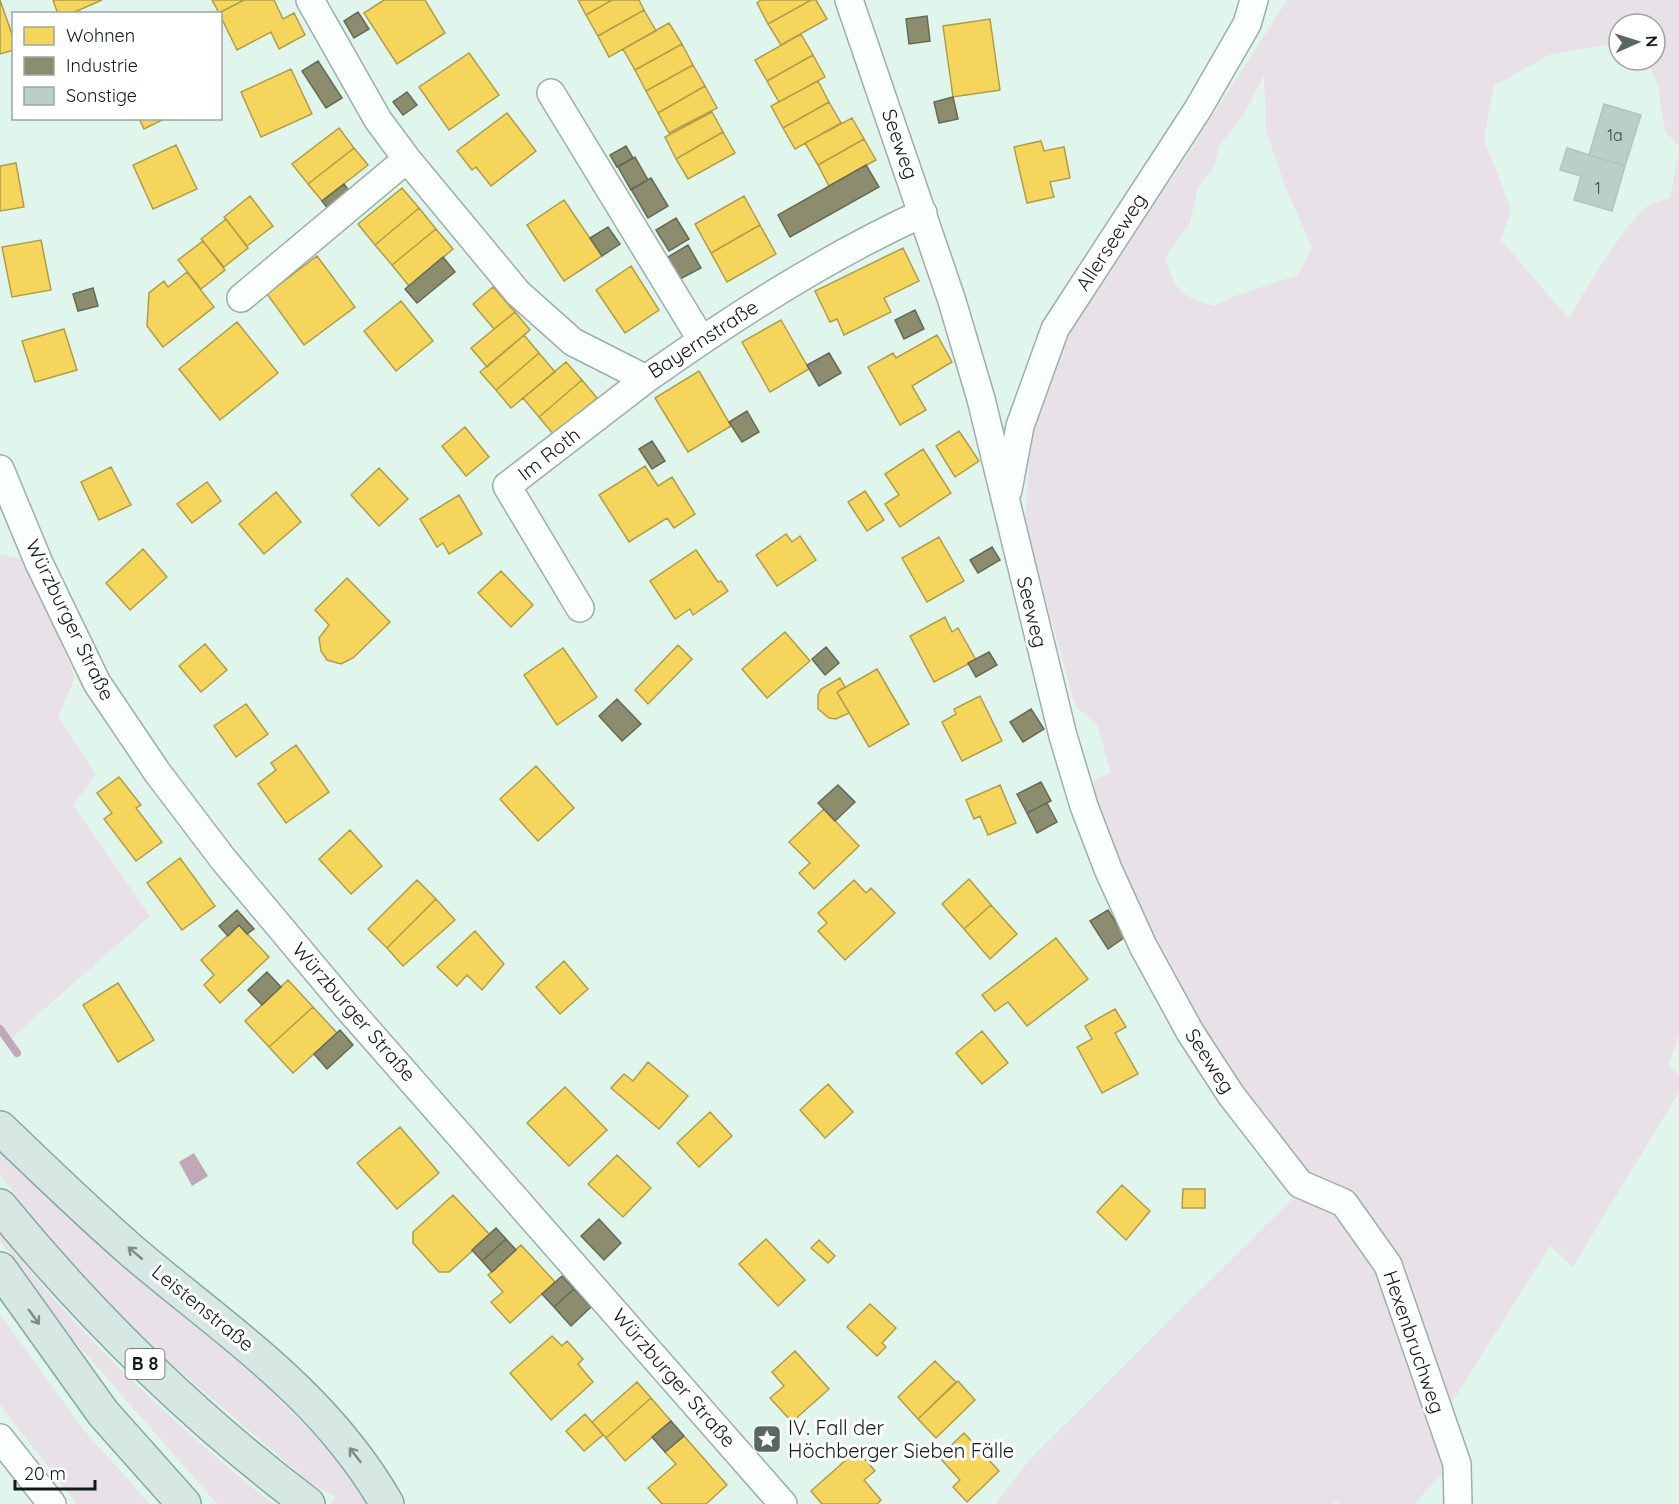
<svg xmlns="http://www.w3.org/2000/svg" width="1679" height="1504" font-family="Quicksand,sans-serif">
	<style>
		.green { fill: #e8e2e8; fill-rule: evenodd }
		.water { fill: #c0a8b8 }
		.homes { fill: #f6d55c; stroke: #b09d47; stroke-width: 1.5 }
		.industry { fill: #8c8c6e; stroke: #666a53; stroke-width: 1.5 }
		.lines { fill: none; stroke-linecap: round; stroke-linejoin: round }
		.stream { stroke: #c0a8b8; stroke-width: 8 }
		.building { fill: #bbcfc7; stroke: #b2c3bd; stroke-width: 1.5 }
		.minor-casing { stroke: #9eaea8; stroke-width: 30 }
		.major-casing { stroke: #84aa9f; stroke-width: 36 }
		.minor { stroke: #fafefc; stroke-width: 27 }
		.major { stroke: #d7e8e4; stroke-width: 33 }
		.oneway { stroke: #7c8c87 }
		.labels { text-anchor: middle; stroke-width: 6; stroke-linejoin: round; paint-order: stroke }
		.number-label { font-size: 16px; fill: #384842 }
		.shield { fill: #fff; stroke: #565f5b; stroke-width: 1.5 }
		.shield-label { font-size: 18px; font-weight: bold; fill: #0d1b15 }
		.street-label { font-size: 20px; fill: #0d1b15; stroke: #fff }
		.poi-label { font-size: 20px; fill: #0d1b15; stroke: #fff; text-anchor: start }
	</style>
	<rect width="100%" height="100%" fill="#e0f6ed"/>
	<path class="green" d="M1287,0H1679V145L1665,132L1658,86L1647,60H1655V24H1619V43L1549,55L1494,86L1484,139L1511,210L1501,240L1569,319C1581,295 1630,215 1652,203C1658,201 1664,200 1670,198L1679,150V1034L1668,1065L1679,1076V1092L1573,1267L1550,1246L1439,1423L1449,1467L1414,1504H1339L1336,1501L1333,1504H995L1030,1459L1293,1198L1306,1179L1239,1096L1146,936L1095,816L1094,780L1111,773L1097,725L1075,706L1025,523L1031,431L1059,339L1183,162ZM1264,76L1266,131L1285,186L1312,248L1298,275L1235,296L1215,306C1180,296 1176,292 1165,258L1190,223L1198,187L1214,167L1219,146L1244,114Z
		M0,554L28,560L75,678L58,717L96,774L73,805L150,916L7,1042L0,1033Z
		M0,1150L81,1228L145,1281L213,1332L334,1455L367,1504H331L335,1497L309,1482L100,1303L0,1175Z
		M0,1233C79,1336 172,1423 273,1504H217L70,1336L0,1241Z
		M0,1314L83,1429L150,1504H77L0,1405Z"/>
	<path class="water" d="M194,1153L208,1176L192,1186L179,1162Z"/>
	<path class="homes" d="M0,0L14,40V50L0,54Z
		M53,0H102L70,14H58Z
		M212,0H244L219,13Z
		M244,0H274L283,19L294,13L305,35L279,49L271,32L237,50L219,13Z
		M384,0H425L445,33L397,64L364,13Z
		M578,0H612L586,15Z
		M612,0H639L644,10L598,36L586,15Z
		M761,0H811L768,24L757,3Z
		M811,0H816L827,19L781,45L768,24Z
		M644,10L656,31L609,57L598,36Z
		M990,19L1000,90L953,97L943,26Z
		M669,23L682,44L635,70L623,49Z
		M801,34L813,55L767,81L755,60Z
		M682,44L693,65L646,91L635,70Z
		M469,53L499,95L449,130L419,87Z
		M813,55L825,77L779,102L767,81Z
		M693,65L705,86L658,113L646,91Z
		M291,69L312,114L261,137L241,92Z
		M818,81L829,102L783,128L771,106Z
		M705,86L717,108L669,133L658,113Z
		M829,102L841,123L795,149L783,128Z
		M712,112L723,132L676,159L665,137Z
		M507,113L536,151L491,186L476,167L472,170L457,151Z
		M139,118H166L144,129Z
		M852,118L864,139L818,165L805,143Z
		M339,128L354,148L308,184L292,164Z
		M723,132L735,153L688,179L676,159Z
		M864,139L876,160L829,186L818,165Z
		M1041,141L1044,151L1064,147L1070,178L1050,182L1054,197L1027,203L1014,147Z
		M176,145L197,189L153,209L133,165Z
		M354,148L368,165L322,201L308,184Z
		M16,163L24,207L0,211V166Z
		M402,188L419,208L375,245L358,224Z
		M250,196L273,226L247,246L224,217Z
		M744,196L760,225L711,253L695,224Z
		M564,200L602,256L564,281L527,225Z
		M419,208L436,229L392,265L375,245Z
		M226,219L248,248L224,267L201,239Z
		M760,225L776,254L727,282L711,253Z
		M436,229L453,249L409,286L392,265Z
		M41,240L51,290L12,297L2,247Z
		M203,241L225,270L201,289L178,260Z
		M903,248L919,281L884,298L891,312L844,335L837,319L830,322L815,291Z
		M317,256L355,307L304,345L267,294Z
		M631,266L659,310L625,333L596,290Z
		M187,272L214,307L163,347L147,326L149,293L164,281L168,287Z
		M493,287L515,312L494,329L473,304Z
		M401,301L433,341L396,371L364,331Z
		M515,312L530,330L487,367L471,348Z
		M781,320L809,369L770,392L742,342Z
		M237,322L278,373L220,420L179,369Z
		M64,329L77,370L35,382L22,341Z
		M524,335L539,353L496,390L480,372Z
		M937,335L952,362L912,386L926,410L900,425L868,367L893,353L896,358Z
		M539,353L555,372L511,408L496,390Z
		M566,362L582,380L539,417L523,398Z
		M699,371L731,426L688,452L655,398Z
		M582,380L597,398L554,435L539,417Z
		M465,427L489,457L466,476L442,446Z
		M959,431L979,461L955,477L936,446Z
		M923,449L951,493L900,527L885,504L899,495L885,474Z
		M645,466L658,486L672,477L695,514L674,528L667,518L629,542L599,495Z
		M111,467L131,505L99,520L81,482Z
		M379,468L408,499L379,526L351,495Z
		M207,482L221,501L192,523L177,504Z
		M865,491L884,520L867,531L848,502Z
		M276,492L301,522L264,554L239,524Z
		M459,495L482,534L449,554L443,543L437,547L420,519Z
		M786,534L792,542L800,536L816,560L777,586L756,555Z
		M939,537L964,581L927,602L902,558Z
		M143,549L167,577L130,610L106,583Z
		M696,550L718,582L721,581L728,591L693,615L690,609L675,619L650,581Z
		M501,571L533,605L511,627L478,593Z
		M347,578L390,622L353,658L341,664L327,660L321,651L319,638L329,625L315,610Z
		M945,617L952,632L958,628L976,660L934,682L910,636Z
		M785,632L810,661L767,698L742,669Z
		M205,644L227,670L201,692L179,666Z
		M678,645L692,659L648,704L635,690Z
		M563,648L597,697L557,725L524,675Z
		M877,669L909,724L869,747L837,692Z
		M840,678L845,687L837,692L849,713L836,719L829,718L818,709V695L821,689Z
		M980,696L1002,741L962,761L942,722L956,714L954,709Z
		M246,704L268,734L236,757L214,726Z
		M296,745L329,792L286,823L258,784L276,770L271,763Z
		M536,766L574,808L538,841L500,799Z
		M119,777L141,805L136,808L162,842L136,861L104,819L112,813L97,793Z
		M1000,785L1016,823L988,835L980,816L974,819L966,800Z
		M824,809L859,846L814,889L799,873L810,863L789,842Z
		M350,830L382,866L351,894L319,859Z
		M180,858L215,906L182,930L147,883Z
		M969,879L991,905L964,929L942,904Z
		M417,880L436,899L387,948L368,929Z
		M854,880L866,893L871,888L895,913L845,960L818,931L827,923L818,913Z
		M436,899L455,920L403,966L387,948Z
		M991,905L1017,934L990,959L964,929Z
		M239,925L269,957L220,1003L204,985L214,975L201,960Z
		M475,931L504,964L482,990L467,975L457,986L437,967Z
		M1056,938L1088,979L1027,1026L1008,1002L995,1011L982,995Z
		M564,961L588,989L560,1014L536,987Z
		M288,980L313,1007L269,1047L245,1021Z
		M118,983L154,1040L118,1062L83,1005Z
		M313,1007L337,1033L293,1073L269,1047Z
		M1115,1009L1126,1027L1115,1033L1138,1074L1102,1093L1077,1047L1092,1039L1085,1026Z
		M982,1031L1008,1063L982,1084L956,1053Z
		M648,1062L688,1096L659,1129L611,1088L624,1074L633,1081Z
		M828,1084L853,1112L825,1138L800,1110Z
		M565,1087L607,1130L569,1166L527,1123Z
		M710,1112L732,1136L699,1167L677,1143Z
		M400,1127L439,1173L397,1209L357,1163Z
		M617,1155L651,1188L623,1217L588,1184Z
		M1122,1185L1150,1211L1126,1240L1097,1212Z
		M1183,1189H1205V1208H1182Z
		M453,1195L490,1235L449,1272H439L413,1243V1232Z
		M766,1239L805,1280L778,1306L739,1264Z
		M819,1240L835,1256L828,1263L811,1248Z
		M521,1245L555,1282L510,1323L491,1302L503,1292L488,1275Z
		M870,1304L896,1328L882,1343L886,1347L877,1356L847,1327Z
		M552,1336L562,1346L567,1341L583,1359L578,1364L593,1382L551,1420L510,1373Z
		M795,1351L829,1389L792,1422L770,1398L784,1386L772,1372Z
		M935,1361L956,1382L918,1419L898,1397Z
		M958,1381L975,1400L936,1438L918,1419Z
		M637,1382L651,1398L606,1438L592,1422Z
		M651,1398L671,1421L625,1461L606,1438Z
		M585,1414L603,1435L584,1451L566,1431Z
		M964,1433L999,1471L967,1502L953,1487L960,1480L939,1457Z
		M684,1436L727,1485L706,1504H662L648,1488L676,1464L665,1452Z
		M857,1450L875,1471L864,1480L881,1500L877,1504H822L811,1491Z"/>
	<path class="industry" d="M358,12L369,29L354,38L344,21Z
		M927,16L930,41L909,44L906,19Z
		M318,61L342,98L326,108L302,71Z
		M407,92L417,105L403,115L393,102Z
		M953,97L958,119L939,123L934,102Z
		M626,146L633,158L617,167L610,155Z
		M635,157L648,180L631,190L618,167Z
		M866,165L879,187L790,237L778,215Z
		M651,178L668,206L648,218L631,189Z
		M344,184L353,196L331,213L322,201Z
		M676,218L689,239L669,251L656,230Z
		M608,227L620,244L602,256L590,238Z
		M688,245L701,268L680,279L668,257Z
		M443,257L455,272L417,303L405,289Z
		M93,288L98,306L78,311L73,294Z
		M915,310L924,329L904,339L895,320Z
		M829,353L841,373L819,386L807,365Z
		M747,411L759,432L742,442L729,422Z
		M652,441L665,461L652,469L639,449Z
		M992,547L1000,560L978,573L970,560Z
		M826,647L839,663L825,675L812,659Z
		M989,652L997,665L976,677L968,663Z
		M617,699L641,724L622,741L599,716Z
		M1031,709L1044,729L1023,742L1010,722Z
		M1041,782L1051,801L1027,813L1017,794Z
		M838,785L855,802L835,821L818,803Z
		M1047,803L1057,822L1037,833L1027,813Z
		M237,910L254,929L247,934L239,925L228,936L219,926Z
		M1108,910L1125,937L1108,949L1090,921Z
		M267,972L281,987L262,1005L248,990Z
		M340,1030L353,1045L327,1069L314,1054Z
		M599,1219L621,1243L604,1260L581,1236Z
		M496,1228L506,1239L482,1261L472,1250Z
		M506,1239L516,1250L492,1272L482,1261Z
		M562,1276L574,1289L554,1307L542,1294Z
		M574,1289L591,1307L571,1326L554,1307Z
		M671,1421L684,1436L665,1452L652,1437Z"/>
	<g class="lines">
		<path class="stream" d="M0,1029L17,1053"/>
	</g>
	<path class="building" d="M1604,104L1641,115L1625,166L1589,155Z
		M1567,148L1625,166L1612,211L1574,200L1581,176L1560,170Z"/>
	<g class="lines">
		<g class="minor-casing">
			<path id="minor" d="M310,0L378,120L407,159L518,293L573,342L646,379C734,317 825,258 923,213
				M849,0L952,301L981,399L1063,736L1084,806L1108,869L1143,946L1190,1032L1231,1095L1300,1184L1344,1203L1388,1265L1457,1464L1458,1504
				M551,93L701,339
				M241,298L407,159
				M0,469L39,563L97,683L157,772L223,859L347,1007L783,1504
				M1008,490L1020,426L1055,329L1198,109L1247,24L1254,0
				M580,608L507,486L646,379
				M0,1438L52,1504"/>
		</g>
		<g class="major-casing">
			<path id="major" d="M0,1128C44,1170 87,1212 133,1252C227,1332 324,1394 387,1504
				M0,1206C91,1317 193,1417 308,1504
				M0,1269L103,1413L184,1504"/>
		</g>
		<use href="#minor" class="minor"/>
		<use href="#major" class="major"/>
	</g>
	<defs><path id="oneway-shaft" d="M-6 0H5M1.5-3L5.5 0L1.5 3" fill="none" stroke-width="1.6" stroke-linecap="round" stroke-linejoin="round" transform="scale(1.5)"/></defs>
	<g class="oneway">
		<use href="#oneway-shaft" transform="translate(135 1253) rotate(-140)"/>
		<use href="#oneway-shaft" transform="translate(34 1317) rotate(54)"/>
		<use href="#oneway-shaft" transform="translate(355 1455) rotate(-128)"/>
	</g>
	<defs>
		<g id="sight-square" transform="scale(1.5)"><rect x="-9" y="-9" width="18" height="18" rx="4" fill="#576861" stroke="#fff"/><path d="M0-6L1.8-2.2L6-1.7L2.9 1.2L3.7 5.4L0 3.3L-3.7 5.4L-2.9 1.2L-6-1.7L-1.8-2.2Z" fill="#fff"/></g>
	</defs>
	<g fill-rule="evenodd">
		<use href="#sight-square" x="767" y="1439"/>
	</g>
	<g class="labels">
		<g class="number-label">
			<text x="1615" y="141">1a</text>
			<text x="1598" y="194">1</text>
		</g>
		<rect class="shield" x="125.5" y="1349" width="39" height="30" rx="4.5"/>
		<g class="shield-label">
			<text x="145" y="1370">B 8</text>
		</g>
		<g class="street-label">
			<text transform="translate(900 144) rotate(71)" y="7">Seeweg</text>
			<text transform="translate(1111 242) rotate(-57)" y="7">Allerseeweg</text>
			<text transform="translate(703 339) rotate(-33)" y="7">Bayernstraße</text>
			<text transform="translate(549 454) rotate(-38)" y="7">Im Roth</text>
			<text transform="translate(1032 612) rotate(76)" y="7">Seeweg</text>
			<text transform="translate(70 620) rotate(64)" y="7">Würzburger Straße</text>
			<text transform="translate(354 1012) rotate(49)" y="7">Würzburger Straße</text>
			<text transform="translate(1210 1061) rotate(57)" y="7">Seeweg</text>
			<text transform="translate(203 1308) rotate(39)" y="7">Leistenstraße</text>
			<text transform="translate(1414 1342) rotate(71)" y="7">Hexenbruchweg</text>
			<text transform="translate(674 1378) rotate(49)" y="7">Würzburger Straße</text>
		</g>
		<g class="poi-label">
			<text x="788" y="1435">IV. Fall der<tspan x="788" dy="23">Höchberger Sieben Fälle</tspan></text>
		</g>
	</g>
	<rect x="12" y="12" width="210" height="108" fill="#ffffff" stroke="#9ea4a1" stroke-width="1.5"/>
	<rect x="24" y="27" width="30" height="18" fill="#f6d55c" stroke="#9ea4a1" stroke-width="1.5"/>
	<text x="66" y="42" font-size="18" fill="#0d1b15">Wohnen</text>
	<rect x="24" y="57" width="30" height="18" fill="#8c8c6e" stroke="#9ea4a1" stroke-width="1.5"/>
	<text x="66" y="72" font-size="18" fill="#0d1b15">Industrie</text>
	<rect x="24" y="87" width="30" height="18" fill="#bbcfc7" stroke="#9ea4a1" stroke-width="1.5"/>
	<text x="66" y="102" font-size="18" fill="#0d1b15">Sonstige</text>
	<g transform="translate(1637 42) rotate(87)"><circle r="28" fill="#ffffff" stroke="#9ea4a1" stroke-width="1.5"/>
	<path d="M0-4.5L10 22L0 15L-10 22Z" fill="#576861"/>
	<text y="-9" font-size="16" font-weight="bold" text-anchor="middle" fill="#0d1b15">N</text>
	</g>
	<path d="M15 1480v9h80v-9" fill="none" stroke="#0d1b15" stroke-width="3"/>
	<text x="24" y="1480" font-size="18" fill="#0d1b15" stroke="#ffffff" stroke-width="4.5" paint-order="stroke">20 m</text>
</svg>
